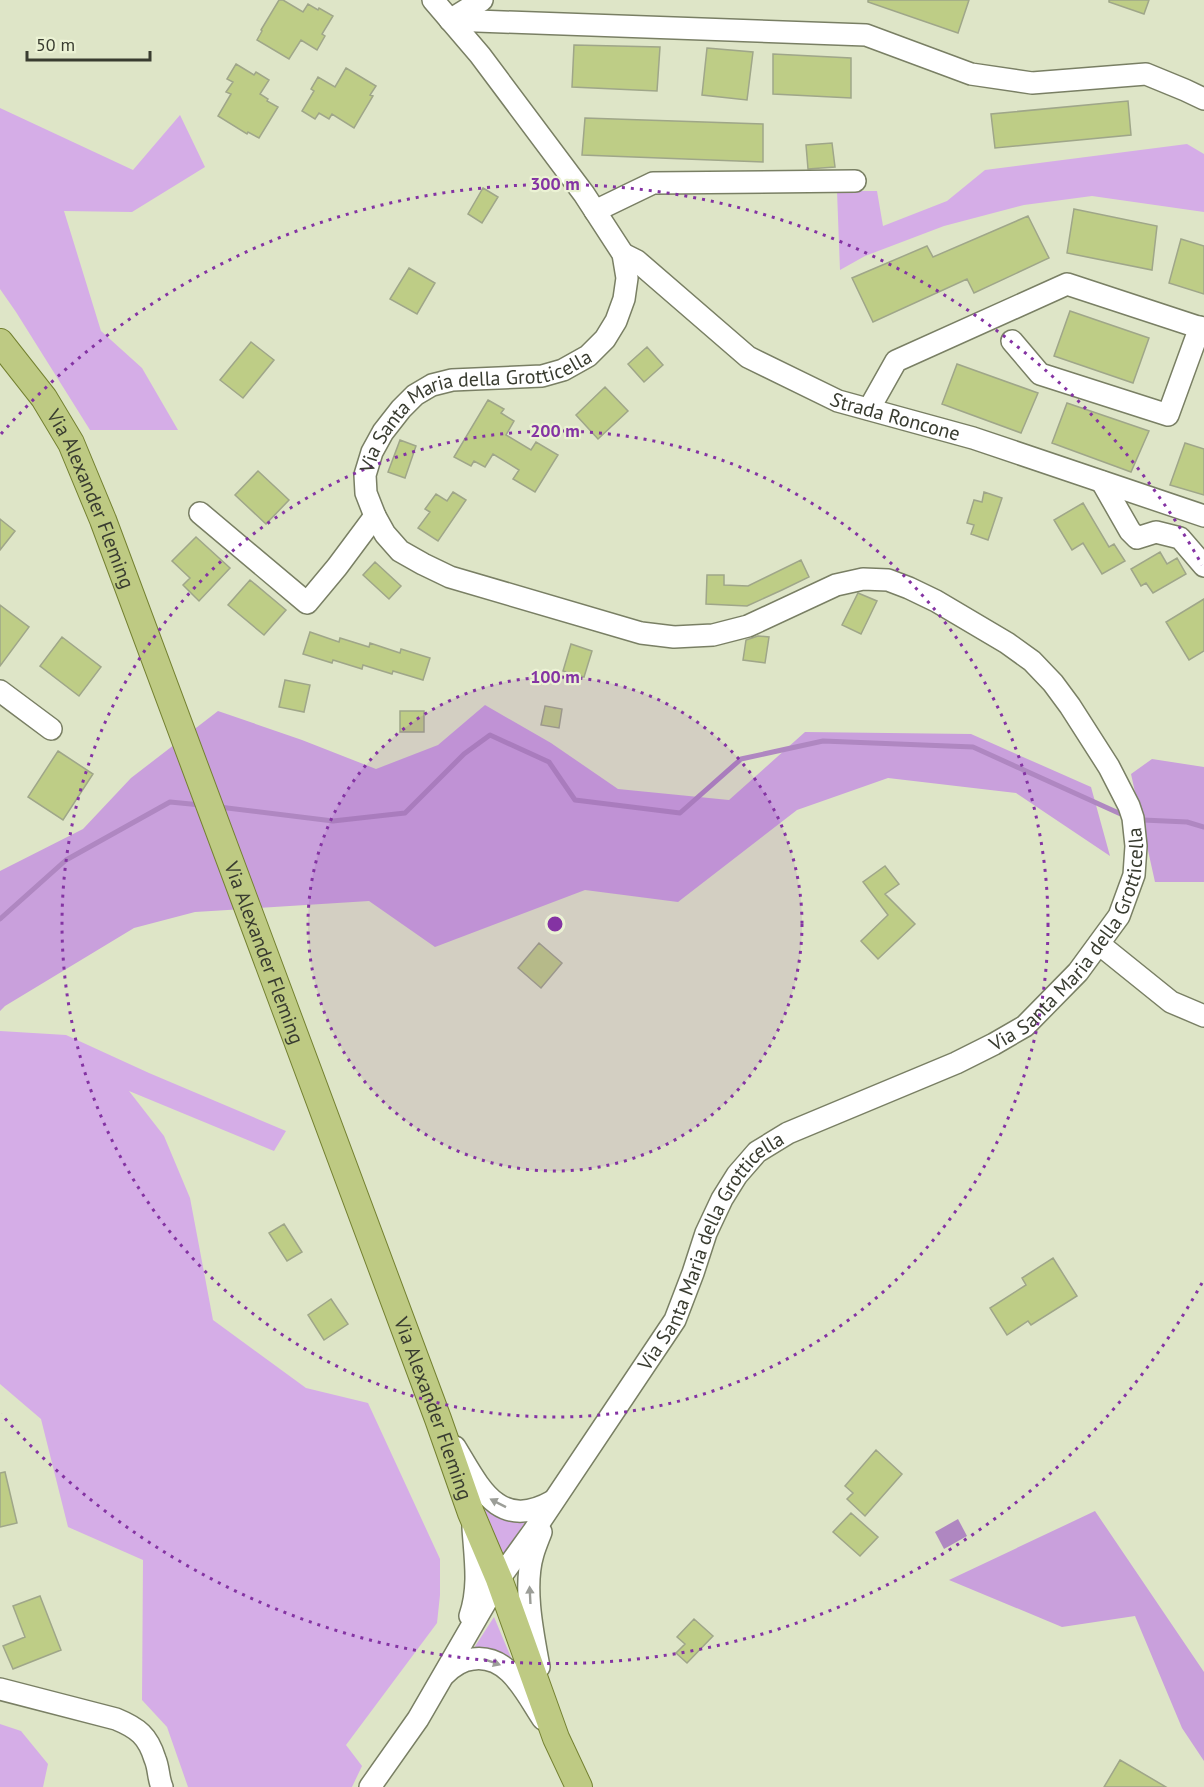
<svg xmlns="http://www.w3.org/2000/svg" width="1204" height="1787" font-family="'PT Sans',sans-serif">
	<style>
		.green { fill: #d5ade7 }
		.forest { fill: #c9a0dc }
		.water { fill: #af87c1 }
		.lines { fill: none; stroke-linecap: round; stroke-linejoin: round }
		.stream { stroke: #af87c1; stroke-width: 5 }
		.building { fill: #becd86; stroke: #9fa689; stroke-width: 1.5 }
		.minor-casing { stroke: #797f64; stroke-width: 24 }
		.major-casing { stroke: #748131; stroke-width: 28 }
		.minor { stroke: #fff; stroke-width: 21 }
		.major { stroke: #beca83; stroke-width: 26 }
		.oneway { fill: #9c9e98 }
		.ring { fill: none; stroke: #8433a3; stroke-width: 3; stroke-dasharray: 3 6 }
		.labels { text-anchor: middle; stroke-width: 4.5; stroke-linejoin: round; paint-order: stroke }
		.street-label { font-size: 20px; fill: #393c30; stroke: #ebf2d4 }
		.centre { fill: #8433a3; stroke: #ebf2d4; stroke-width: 3 }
		.ring-label { font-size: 18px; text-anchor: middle; font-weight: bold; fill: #8433a3; stroke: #ebf2d4; stroke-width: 4.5; stroke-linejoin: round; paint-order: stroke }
	</style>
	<rect width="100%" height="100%" fill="#dee5c7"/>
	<path class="green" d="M0,108L133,170L180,115L205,167L132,212L64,211L101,331L142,368L178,430H90L16,312L0,289Z
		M1187,144L1204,154V212L1092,196L1024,205L944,226L865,256L840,270L837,191H877L883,226L947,201L985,170Z
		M0,1031L66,1035L149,1073L286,1131L274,1151L129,1091L164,1136L190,1198L213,1320L306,1388L368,1403L440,1559V1595L437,1623L346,1745L362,1766L352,1787H188L167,1727L142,1700L143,1560L68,1527L41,1419L0,1384Z
		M483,1505L528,1518L503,1555Z
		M494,1617L513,1662L472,1651Z
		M0,1724L21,1731L48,1764L43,1787H0Z"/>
	<path class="forest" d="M485,705L551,743L618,789L729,800L805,732L971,734L1091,787L1110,856L1016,793L888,778L797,810L678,902L585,890L435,947L369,901L195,912L134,928L5,1006L0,1011V871L83,829L131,778L218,711L302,740L376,769L438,745Z
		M1152,759L1204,767V882H1155L1131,774Z
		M1095,1511L1204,1672V1761L1182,1728L1135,1616L1062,1627L949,1580Z"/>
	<path class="water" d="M958,1519L967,1536L944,1549L935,1532Z"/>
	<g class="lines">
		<path class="stream" d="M219,807L333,821L405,813L464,754L490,735L549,762L575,800L680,813L741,759L823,741L973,747L1123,815
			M1143,820L1187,822L1204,827
			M0,919L66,860L170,802L201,805"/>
	</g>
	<path class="building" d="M279,0H283L303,12L308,4L318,10L319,8L333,16L322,34L325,36L317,50L301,40L289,59L257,40L262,31L261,30Z
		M868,0H969L958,33L868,2Z
		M1109,0H1149L1144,14L1109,2Z
		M574,45L660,47L657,91L572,87Z
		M707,48L753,52L747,100L702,95Z
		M773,54L851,58V98L773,94Z
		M236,64L254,75L256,72L269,80L260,94L268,99L267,101L278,107L259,138L248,132L247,134L218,116L231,94L226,92L233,82L227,79Z
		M346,68L376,86L370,95L373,96L354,128L332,114L329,119L319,113L315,119L302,111L314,91L311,89L318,77L335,87Z
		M1128,101L1131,135L995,148L991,114Z
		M585,118L763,124V162L582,155Z
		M832,143L835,167L808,169L806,145Z
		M483,188L498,197L482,223L468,214Z
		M1074,209L1157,226L1152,270L1067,253Z
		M1028,216L1049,258L974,293L967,279L873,322L852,278L927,246L933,257Z
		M1181,239L1204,246V294L1169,283Z
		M409,268L435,283L417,314L390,299Z
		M1070,311L1149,338L1133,383L1054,356Z
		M251,342L274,360L243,398L220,380Z
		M647,347L663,365L644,382L628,364Z
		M957,364L1038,393L1021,433L942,404Z
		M605,387L628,411L598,439L576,415Z
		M488,400L504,409L501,413L514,421L506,435L531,450L536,442L558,455L535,492L513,479L519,470L493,454L485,467L474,461L471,466L454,457Z
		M1067,403L1149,431L1131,472L1052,443Z
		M400,440L416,446L405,478L388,472Z
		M1185,443L1204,449V495L1170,485Z
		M258,471L289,500L266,524L235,495Z
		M453,492L466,500L438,541L418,528L430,512L425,509L436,494L447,501Z
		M984,492L1002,498L988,540L971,534L974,525L967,523L974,500L982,502Z
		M1083,503L1109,547L1114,544L1125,561L1102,574L1083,543L1072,550L1054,520Z
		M0,519L15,531L0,550Z
		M196,537L230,568L199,601L183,585L190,578L172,561Z
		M1160,552L1167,564L1177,558L1186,574L1153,593L1146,583L1141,586L1131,569Z
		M801,560L809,577L782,590L747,606L706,604L707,575H724V585L748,586Z
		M375,562L401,586L389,599L363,575Z
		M250,580L286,610L264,635L228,605Z
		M858,593L877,601L861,634L842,625Z
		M1204,599V651L1189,660L1166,622Z
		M0,605L29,627L0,666Z
		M310,632L339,642L340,638L369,647L370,643L400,653L401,649L430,658L423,680L393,671L392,674L363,665L362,669L333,660L332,663L303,654Z
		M758,636L769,637L765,663L743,660L746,640Z
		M62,637L101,667L79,696L40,666Z
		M571,644L592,651L584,677L563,671Z
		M285,680L310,685L304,712L279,707Z
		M545,706L562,709L559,728L541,725Z
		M400,711H424V732H400Z
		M58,751L93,774L63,820L28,797Z
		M885,866L899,884L885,894L915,924L878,959L861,941L888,915L863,882Z
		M539,943L562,963L541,988L518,968Z
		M284,1224L302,1252L287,1261L269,1233Z
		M1053,1258L1077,1296L1031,1325L1028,1321L1007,1335L990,1308L1026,1285L1022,1278Z
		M331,1299L348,1324L324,1340L308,1315Z
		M876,1450L902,1474L865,1516L847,1499L853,1493L845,1486Z
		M5,1472L17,1523L0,1527V1473Z
		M851,1513L878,1537L860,1556L833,1532Z
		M40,1596L61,1650L13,1669L3,1646L25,1637L13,1606Z
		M694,1619L713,1636L687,1663L676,1653L685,1644L677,1637Z
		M1120,1760L1166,1787H1104Z"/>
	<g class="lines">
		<g class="minor-casing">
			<g id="minor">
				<path d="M450,20L866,35L971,74L1032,83L1146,74L1185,90L1204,99"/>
				<path d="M450,20L482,0"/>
				<path d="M595,211L653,183L855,181"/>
				<path id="s1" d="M623,254L637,261L748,357L838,401L973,438L1204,516"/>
				<path d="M1012,341L1040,374L1168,415L1200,327"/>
				<path d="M869,409L896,361L1067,284L1204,329"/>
				<path d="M1102,482L1130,531L1137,538L1156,532L1180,538L1204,566"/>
				<path d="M200,513L307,603L337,567L375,516"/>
				<path d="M0,691L51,729"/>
				<path d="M1099,944L1171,1002L1204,1016"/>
				<path d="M455,1447C479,1486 498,1532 553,1501"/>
				<path d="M470,1616C480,1587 475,1558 473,1528"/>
				<path d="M539,1667C533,1634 523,1587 533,1554C535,1547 538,1540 541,1532"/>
				<path d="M445,1674C453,1666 462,1660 473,1659C509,1654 526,1694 543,1719"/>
				<path d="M0,1689L116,1719C138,1728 148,1736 155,1759C159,1768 158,1778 162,1787"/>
				<path id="s2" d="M370,1787L418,1719L499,1579L533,1532L675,1320L693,1273L706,1233L722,1199L737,1175L757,1152L788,1133L956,1063L994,1044L1025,1026L1078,972L1119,916L1134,875L1136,846L1133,818L1129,806L1109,767L1070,706L1053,683L1032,661L1007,643L936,601L909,588L888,580L863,579L836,585L748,626L713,635L674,637L641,633L450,577L423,564L400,551L385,534L375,516L366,493L365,475L372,452L383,432L401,409L415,395L432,385L452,380L542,376L563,370L588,356L605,339L616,321L624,299L627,278L623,254L584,194L480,55L433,0"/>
			</g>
		</g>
		<g class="major-casing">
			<g id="major">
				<path id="s3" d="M0,342L44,398L71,443L103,520L438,1419L471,1513L499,1579L556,1738L579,1787"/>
			</g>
		</g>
		<use href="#minor" class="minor"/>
		<use href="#major" class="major"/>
	</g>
	<defs><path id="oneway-solid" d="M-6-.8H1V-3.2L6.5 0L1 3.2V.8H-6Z" transform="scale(1.5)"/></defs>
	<g class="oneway">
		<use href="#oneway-solid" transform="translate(498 1503) rotate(-153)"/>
		<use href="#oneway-solid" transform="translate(530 1595) rotate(-93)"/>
		<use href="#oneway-solid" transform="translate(492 1662) rotate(19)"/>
	</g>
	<circle cx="555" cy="924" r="247" fill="#8433a3" fill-opacity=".12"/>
	<g class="ring">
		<circle cx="555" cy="924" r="247"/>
		<circle cx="555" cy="924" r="493"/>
		<path d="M1202 1283A740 740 0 0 1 1 1414M1 434A740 740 0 0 1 1202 565"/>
	</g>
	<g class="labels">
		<g class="street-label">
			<text dy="7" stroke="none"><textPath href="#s2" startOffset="2384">Via Santa Maria della Grotticella</textPath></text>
			<text dy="7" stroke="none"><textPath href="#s1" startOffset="322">Strada Roncone</textPath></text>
			<text dy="7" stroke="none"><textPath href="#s3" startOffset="183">Via Alexander Fleming</textPath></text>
			<text dy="7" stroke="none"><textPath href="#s2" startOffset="1142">Via Santa Maria della Grotticella</textPath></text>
			<text dy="7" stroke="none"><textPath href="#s3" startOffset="669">Via Alexander Fleming</textPath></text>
			<text dy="7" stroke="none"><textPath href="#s2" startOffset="638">Via Santa Maria della Grotticella</textPath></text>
			<text dy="7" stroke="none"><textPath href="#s3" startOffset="1155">Via Alexander Fleming</textPath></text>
		</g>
	</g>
	<circle cx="555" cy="924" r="9" class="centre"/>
	<g class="ring-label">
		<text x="555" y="190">300 m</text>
		<text x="555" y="437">200 m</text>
		<text x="555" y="683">100 m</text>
	</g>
	<path d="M27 51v9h123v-9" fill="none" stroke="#393c30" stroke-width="3"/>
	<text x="36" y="51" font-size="18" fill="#393c30" stroke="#ebf2d4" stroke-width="4.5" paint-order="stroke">50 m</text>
</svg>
